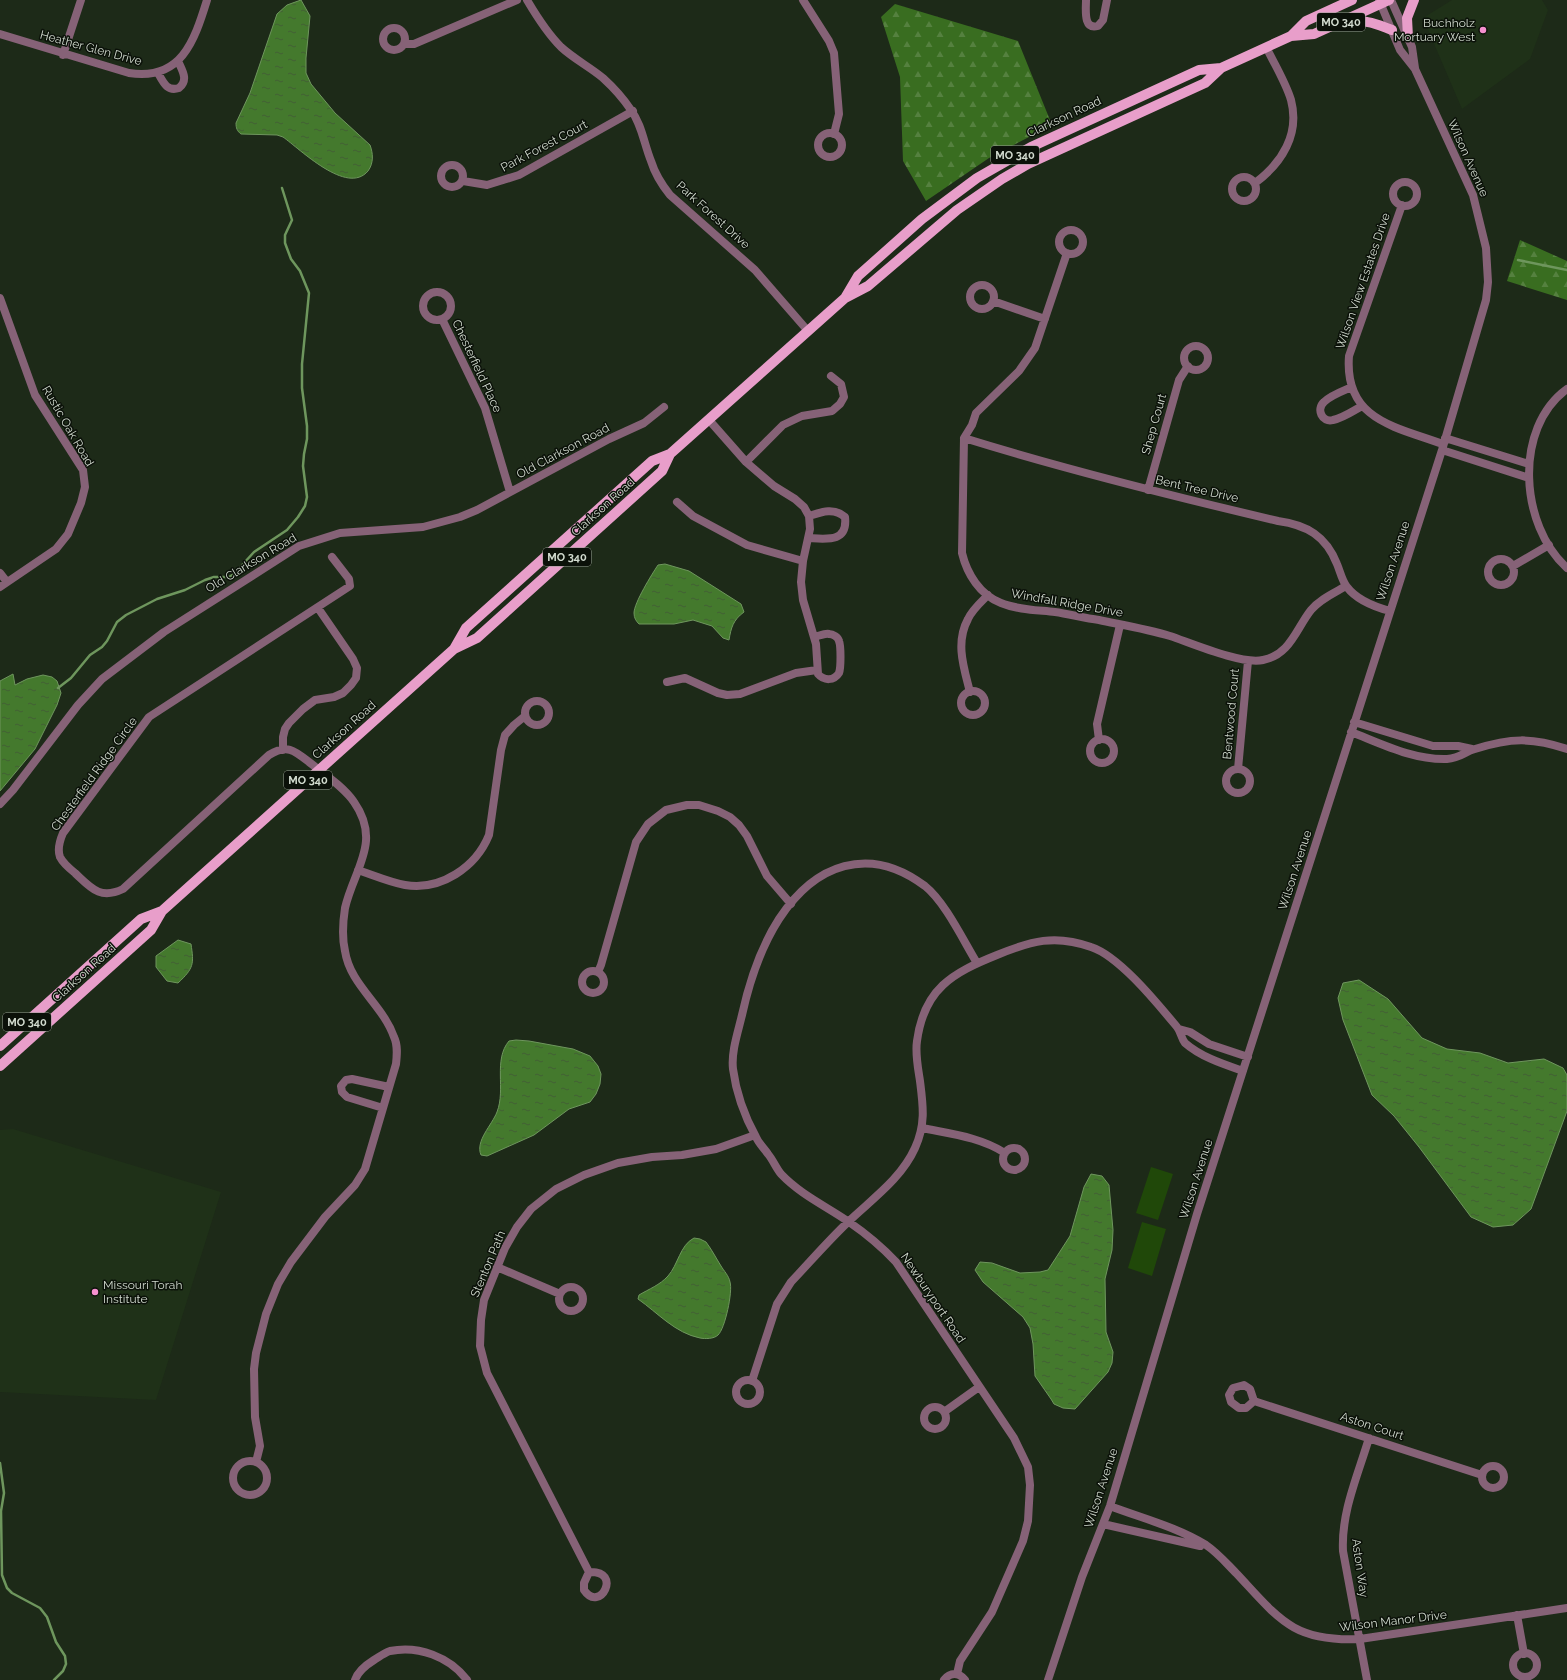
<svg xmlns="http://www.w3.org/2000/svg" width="1567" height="1680" font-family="Raleway,sans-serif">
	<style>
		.built { fill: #1f3118 }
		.green { fill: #204809 }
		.forest { fill: url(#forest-firs) }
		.water { fill: url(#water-ripples); stroke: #6e965d }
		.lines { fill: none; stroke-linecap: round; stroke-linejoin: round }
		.stream { stroke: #6e965d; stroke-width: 2.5 }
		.minor { stroke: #866277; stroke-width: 8 }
		.primary { stroke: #e89eca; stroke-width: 10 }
		.poi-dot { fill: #f690cf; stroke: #0b1109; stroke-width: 1.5 }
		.labels { text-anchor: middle; stroke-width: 3; stroke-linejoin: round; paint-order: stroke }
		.shield { fill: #0b1109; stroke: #969e93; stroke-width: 1 }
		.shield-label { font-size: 11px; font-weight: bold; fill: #d1dace }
		.poi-label { font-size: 12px; fill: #d1dace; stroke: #0b1109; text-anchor: end }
		.street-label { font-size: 12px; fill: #d1dace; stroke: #0b1109 }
	</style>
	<defs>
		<pattern id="forest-firs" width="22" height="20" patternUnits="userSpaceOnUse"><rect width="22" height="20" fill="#396d20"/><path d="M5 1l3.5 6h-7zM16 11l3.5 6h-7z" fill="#55813f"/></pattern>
		<pattern id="water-ripples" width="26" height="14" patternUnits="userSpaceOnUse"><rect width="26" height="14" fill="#44792d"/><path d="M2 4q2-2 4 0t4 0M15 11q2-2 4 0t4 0" fill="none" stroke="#426035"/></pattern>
	</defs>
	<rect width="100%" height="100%" fill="#1d2a18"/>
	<path class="built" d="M1452,0H1542L1548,10L1530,59L1462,109L1423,18Z
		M13,1129L221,1192L156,1400L0,1392V1130Z"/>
	<path class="green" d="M1151,1167L1173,1174L1158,1220L1136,1213Z
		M1142,1222L1166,1229L1152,1276L1128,1268Z"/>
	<path class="forest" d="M895,4L1018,41L1052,125L989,158L926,201L903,161L900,77L881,17Z
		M1520,240L1567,261V300L1507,281Z"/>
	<path class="water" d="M301,0L310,16L306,58V73L311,84L335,113L370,145C373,153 374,163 368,171C347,196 300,149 283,137L277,135L241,134C237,131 236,128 236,123L250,93L277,14L287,5Z
		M665,564L689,571L741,604L744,612C733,620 731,628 729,640L723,638L712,626L693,620L674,624H639C636,621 634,618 634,613C634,603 652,574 658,565Z
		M13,674L15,685L27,679L43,675L52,677L57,681L61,693L57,705L35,749L0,791V681Z
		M178,940L191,944C194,964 194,968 178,983L167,981L156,967V956Z
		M1359,980L1388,999L1422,1038L1447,1049L1480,1053L1508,1063L1544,1059L1563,1068L1567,1075V1111L1531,1209L1513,1225L1493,1227L1471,1217L1419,1147L1394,1116L1372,1095L1343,1020L1338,998L1343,983Z
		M516,1040L529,1041L573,1049L590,1056L598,1066L601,1074L600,1084L596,1094L590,1102L569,1109L534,1135L487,1156L481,1155C475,1141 492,1125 497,1112C506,1089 493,1060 509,1041Z
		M1091,1174L1102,1176L1109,1185L1113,1230L1112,1250L1105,1279L1106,1332L1113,1352L1112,1363L1108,1372L1075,1409L1063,1408L1054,1404L1051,1399L1035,1376L1033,1344L1030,1328L1023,1317L983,1282L975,1270L980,1262L992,1263L1020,1273L1040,1272L1048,1270L1070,1236L1084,1187Z
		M694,1238L700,1239L706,1242C712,1250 716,1258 721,1266C724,1271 729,1276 730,1282C733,1291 725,1329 718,1335C714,1339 705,1339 700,1338C675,1333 658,1313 638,1299L639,1295C649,1289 660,1285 668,1276C678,1265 680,1245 694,1238Z"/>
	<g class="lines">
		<path class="stream" d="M1518,260L1567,270
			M58,688L71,678L90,655L102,647L107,641L117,622L126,615L157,599L185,590L205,580L214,577H229L234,574L254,552L287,530L298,517L305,506L307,497L303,466L304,454L307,439V426L302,388V364L309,293L300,271L291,259L285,243V235L292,220L282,188
			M0,1463L4,1493L1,1511L2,1575L7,1588L12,1593L40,1608L47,1617L56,1642L65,1656L66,1664L63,1671L54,1680"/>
		<path class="minor" d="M527,0C537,17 547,33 561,47C574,59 590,67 603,78C614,88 623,98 631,110C642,125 644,144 651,161C655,174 662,185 670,195L755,270L808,331
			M803,0L829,41L834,53L839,114L834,134
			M1086,0C1086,10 1083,30 1098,26L1103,20L1107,0
			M1391,0L1412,47L1415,68
			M383 39a11 11 0 1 1 22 0a11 11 0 1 1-22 0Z
			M0,34L129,73C181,81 194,42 207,0
			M404,44H414L517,0
			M63,55L81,0
			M158,73C163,82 167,92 179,88C189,80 182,70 178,61
			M818 145a12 12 0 1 1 24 0a12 12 0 1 1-24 0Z
			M441 176a11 11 0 1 1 22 0a11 11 0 1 1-22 0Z
			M1232 189a12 12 0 1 1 24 0a12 12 0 1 1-24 0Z
			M463,181L487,185L519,175L633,111
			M1393 194a12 12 0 1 1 24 0a12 12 0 1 1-24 0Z
			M1255,183C1282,163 1300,134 1291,100C1286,83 1274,63 1266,47
			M1402,205L1349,356C1344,420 1396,427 1443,444
			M1059 242a12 12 0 1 1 24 0a12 12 0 1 1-24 0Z
			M1067,253L1035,348L1019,371L976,413L972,425L964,438L962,553C967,574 980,595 1001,603C1018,610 1037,610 1055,612C1069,614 1084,618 1099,620C1123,625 1147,629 1170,636C1191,643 1242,665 1263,660C1290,655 1296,629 1311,610C1320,599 1334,593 1346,586
			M970 297a12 12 0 1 1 24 0a12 12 0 1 1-24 0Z
			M423 306a14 14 0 1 1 28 0a14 14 0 1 1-28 0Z
			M0,298L35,395L83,470L85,487L81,503L68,534L56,549L0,587
			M993,301L1045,319
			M442,319L485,408L510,492
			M1184 358a12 12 0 1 1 24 0a12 12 0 1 1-24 0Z
			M1352,387C1343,391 1331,395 1324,402C1316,409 1322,423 1333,420C1343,418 1353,411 1362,406
			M1567,389C1513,428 1520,526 1567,568
			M709,420L746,462L774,486L795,499L804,507L809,516L810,529L803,561L801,582L803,600L816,644L818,674C824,681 834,681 839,673C841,668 841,646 839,641C838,637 833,634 829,634C825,633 819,636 814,637
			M964,438C1067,470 1172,496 1278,521C1307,525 1326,536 1337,564C1340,571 1342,581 1347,587C1356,599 1375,607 1390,611
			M1445,438L1529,464
			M1442,450L1529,478
			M746,462L783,425L802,416L832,411L840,404L844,397L841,384L831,376
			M1148,490L1179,380L1188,366
			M677,502L693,516L747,545L803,561
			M808,538C826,539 848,543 845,517C834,507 821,512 809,516
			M1488 572a13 13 0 1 1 26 0a13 13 0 1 1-26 0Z
			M1513,566L1549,545
			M0,573L7,582
			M667,682L685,678L718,693L727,695L740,694L796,673L817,670
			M961 703a12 12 0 1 1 24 0a12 12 0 1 1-24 0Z
			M970,692C964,668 955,643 968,619C972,610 981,602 988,595
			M525 713a12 12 0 1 1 24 0a12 12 0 1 1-24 0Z
			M1354,722L1433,746H1458L1472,749
			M1351,732C1382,744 1413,760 1447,759C1461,758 1464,752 1475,749C1510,738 1532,737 1567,749
			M1090 751a12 12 0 1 1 24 0a12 12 0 1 1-24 0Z
			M1099,740L1097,724L1120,625
			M283,750V737L285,729L289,723L303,709L315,700L334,697L343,693L351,685L356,678L357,668L353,659L318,608
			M1238,769L1248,661
			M1226 781a12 12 0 1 1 24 0a12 12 0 1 1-24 0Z
			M0,804L13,790L78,705L102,679L164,632L299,546L340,533L423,527L460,517L477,510L609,439L644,423L664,407
			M358,870C373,875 389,882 405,885C441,891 476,867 489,835L501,750L505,735L514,725L525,716
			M582 982a11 11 0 1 1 22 0a11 11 0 1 1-22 0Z
			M598,972L601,965L636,842L648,824L666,810L687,805H699L718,811L730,817L739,825L747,836L767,876L791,904
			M1179,1029L1190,1032L1209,1044L1248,1057
			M383,1108L347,1097L342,1092L341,1086L346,1080L352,1079L389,1087
			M922,1128C951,1134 980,1137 1005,1153
			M1003 1159a11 11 0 1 1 22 0a11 11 0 1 1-22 0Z
			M497,1267L560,1294
			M559 1299a12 12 0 1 1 24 0a12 12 0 1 1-24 0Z
			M736 1392a12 12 0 1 1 24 0a12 12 0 1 1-24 0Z
			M752,1381L777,1304L791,1282C810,1262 828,1241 848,1222C872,1199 901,1179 915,1148C926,1124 923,1105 920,1081C918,1068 915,1054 917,1041C924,989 952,973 997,955C1031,941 1055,934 1091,947C1119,956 1157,1003 1177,1027C1181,1032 1181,1038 1185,1043C1201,1057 1223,1064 1243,1071
			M1244,1385L1250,1389L1254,1401L1246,1408H1239L1231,1402L1229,1395L1233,1388Z
			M1254,1401L1482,1475
			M924 1418a11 11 0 1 1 22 0a11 11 0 1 1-22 0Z
			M944,1412L979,1387
			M233 1478a17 17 0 1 1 34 0a17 17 0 1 1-34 0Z
			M256,1462L260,1446L255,1417L254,1369L256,1353L266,1314L278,1284L291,1262L325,1217L355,1185L365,1169L396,1064C397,1055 398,1045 394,1037C383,1005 350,985 345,951C342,938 343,921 345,908C354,869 382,842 354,802C344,787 323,773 309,762C294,750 287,744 269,755L123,889C100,900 91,888 75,873C70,869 63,863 60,857C57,849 60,840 63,833L149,717L350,586L349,579L332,557
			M1482 1477a11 11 0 1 1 22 0a11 11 0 1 1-22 0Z
			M1110,1506C1141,1518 1177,1527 1206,1545C1218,1553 1227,1564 1237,1574C1279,1619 1293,1642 1360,1639L1567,1608
			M1103,1524L1200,1546
			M589,1572L487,1373L480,1346L481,1320L484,1300L505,1248L517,1227L531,1209L556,1189L584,1175L618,1163L652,1157L682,1155L716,1149L755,1135
			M589,1572C623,1570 600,1614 584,1590V1583Z
			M1517,1615L1524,1654
			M1513 1665a12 12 0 1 1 24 0a12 12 0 1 1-24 0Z
			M957,1674L960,1661L992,1612L1023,1541L1028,1521L1030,1485L1028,1467L1014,1438L896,1262C882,1247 865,1233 849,1222C826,1206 801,1195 781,1174C776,1168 773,1160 768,1154C764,1148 759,1144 756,1137C745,1117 736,1092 733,1069C731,1052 738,1032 742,1015C749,983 761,947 779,919C815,864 869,844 925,886C945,902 963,940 977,963
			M355,1680C358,1671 366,1665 374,1660C379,1657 384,1653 390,1651C418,1645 450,1657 467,1680
			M944,1680C950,1672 959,1672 965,1680
			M1048,1680L1082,1577L1110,1506L1197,1214L1442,450L1486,300L1488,282L1486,248L1473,195L1415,69L1400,50L1379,0
			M1367,1680L1343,1551C1341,1512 1358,1475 1369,1438"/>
		<path class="primary" d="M1349,20C1366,20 1377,24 1392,30
			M1291,36L1306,21L1352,0
			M1408,37L1407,18L1414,0
			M845,298L858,276L922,219L977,178L1031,147L1199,70L1221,68L1291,36L1314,34L1389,0
			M454,649L466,628L652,461L670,454L845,298L868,286L957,210L1002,179L1028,164L1205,83L1221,68
			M0,1046L141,919L162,911L454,649L477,638L662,471L670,454
			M0,1066L151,930L162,911"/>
	</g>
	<g class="poi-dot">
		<circle cx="1483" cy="30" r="4"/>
		<circle cx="95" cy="1292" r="4"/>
	</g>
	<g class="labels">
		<g class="shield">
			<rect x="1317" y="13" width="48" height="18" rx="3"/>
			<rect x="991" y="146" width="48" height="18" rx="3"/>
			<rect x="543" y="548" width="48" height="18" rx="3"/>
			<rect x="284" y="771" width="48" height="18" rx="3"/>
			<rect x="3" y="1013" width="48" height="18" rx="3"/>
		</g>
		<g class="shield-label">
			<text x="1341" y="26">MO 340</text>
			<text x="1015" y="159">MO 340</text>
			<text x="567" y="561">MO 340</text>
			<text x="308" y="784">MO 340</text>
			<text x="27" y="1026">MO 340</text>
		</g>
		<g class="poi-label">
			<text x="1475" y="27">Buchholz<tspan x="1475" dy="14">Mortuary West</tspan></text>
			<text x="103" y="1289" text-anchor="start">Missouri Torah<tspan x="103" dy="14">Institute</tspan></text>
		</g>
		<g class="street-label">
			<text transform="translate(91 48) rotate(15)" y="4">Heather Glen Drive</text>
			<text transform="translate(1064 117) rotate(-25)" y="4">Clarkson Road</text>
			<text transform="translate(544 146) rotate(-28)" y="4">Park Forest Court</text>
			<text transform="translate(1468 158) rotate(66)" y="4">Wilson Avenue</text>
			<text transform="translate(713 215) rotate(42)" y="4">Park Forest Drive</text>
			<text transform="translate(1363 281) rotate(-71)" y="4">Wilson View Estates Drive</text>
			<text transform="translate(477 366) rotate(65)" y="4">Chesterfield Place</text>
			<text transform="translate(1154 424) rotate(-74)" y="4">Shep Court</text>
			<text transform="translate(68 426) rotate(60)" y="4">Rustic Oak Road</text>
			<text transform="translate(563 451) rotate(-28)" y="4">Old Clarkson Road</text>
			<text transform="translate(1197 489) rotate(13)" y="4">Bent Tree Drive</text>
			<text transform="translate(603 507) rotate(-42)" y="4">Clarkson Road</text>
			<text transform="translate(1393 561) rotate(-72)" y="4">Wilson Avenue</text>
			<text transform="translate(251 563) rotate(-31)" y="4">Old Clarkson Road</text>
			<text transform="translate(1067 603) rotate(10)" y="4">Windfall Ridge Drive</text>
			<text transform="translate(1231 714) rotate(-85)" y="4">Bentwood Court</text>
			<text transform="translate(344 730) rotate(-42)" y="4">Clarkson Road</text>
			<text transform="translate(94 774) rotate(-54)" y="4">Chesterfield Ridge Circle</text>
			<text transform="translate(1295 870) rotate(-72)" y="4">Wilson Avenue</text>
			<text transform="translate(84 973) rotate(-42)" y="4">Clarkson Road</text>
			<text transform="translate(1196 1179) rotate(-72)" y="4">Wilson Avenue</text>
			<text transform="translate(488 1264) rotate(-67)" y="4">Stenton Path</text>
			<text transform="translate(933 1298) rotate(56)" y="4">Newburyport Road</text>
			<text transform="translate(1372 1426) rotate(18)" y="4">Aston Court</text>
			<text transform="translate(1101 1488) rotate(-72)" y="4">Wilson Avenue</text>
			<text transform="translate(1360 1568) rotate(82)" y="4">Aston Way</text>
			<text transform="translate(1393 1621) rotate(-7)" y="4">Wilson Manor Drive</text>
		</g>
	</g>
</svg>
